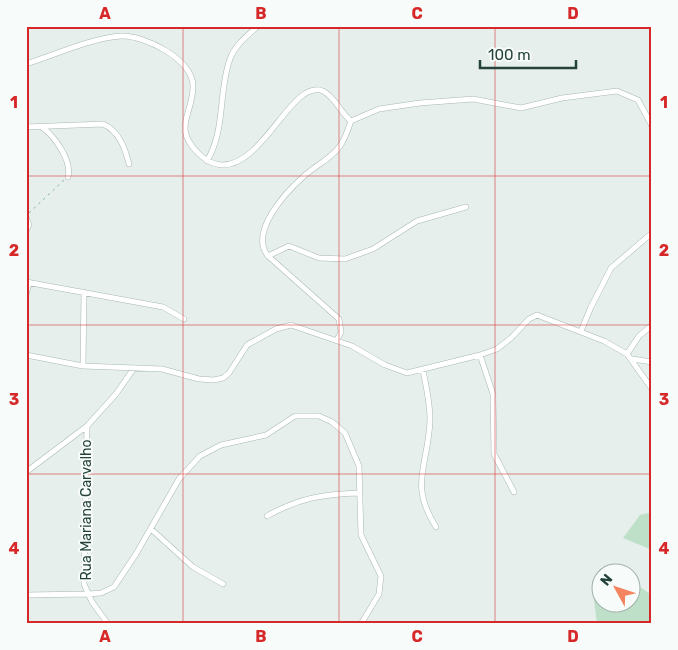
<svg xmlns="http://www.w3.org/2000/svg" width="678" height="650" font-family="Rubik,sans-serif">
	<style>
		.green { fill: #bfe0c8 }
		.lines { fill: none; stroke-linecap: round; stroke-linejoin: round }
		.minor-casing { stroke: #a8b8b2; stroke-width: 6 }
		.path { stroke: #86b3a5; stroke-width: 1; stroke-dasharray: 2.5 4; stroke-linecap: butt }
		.minor { stroke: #fff; stroke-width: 5 }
		.grid { fill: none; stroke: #d62828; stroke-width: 1; stroke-opacity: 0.55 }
		.labels { text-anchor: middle; stroke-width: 4; stroke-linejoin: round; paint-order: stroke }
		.street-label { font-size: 14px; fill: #24423a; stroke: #f7fbf9 }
		.neatline { fill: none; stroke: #d62828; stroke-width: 2 }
		.grid-label { font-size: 16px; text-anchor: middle; font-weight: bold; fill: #d62828 }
	</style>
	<rect width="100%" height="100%" fill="#e6efeb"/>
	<path class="green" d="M652,512V550L623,538L640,515Z
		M631,581L652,595V624H597L592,584L600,583V602H630Z"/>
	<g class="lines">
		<g class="minor-casing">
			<path id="minor" d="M26,64C55,55 91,38 121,36C144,35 193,59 193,86C193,115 172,127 198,153C204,159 212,164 221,165C264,167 292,78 323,91C334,96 341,113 351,121
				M351,121L379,109L420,103L473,99L521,108L562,98L617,91L638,100L652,126
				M26,127L103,124C119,131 125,148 129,164
				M42,127C55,137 72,160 68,177
				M207,161C226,129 218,92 230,59C235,45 248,35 258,26
				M26,217L29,225L26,231
				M268,256L289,246L319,258L345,259L373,249L417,221L466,207
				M26,282L163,307L184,319
				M26,295L29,282
				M581,331L591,307L611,268L652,233
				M337,340L341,332L339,319L268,256C249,232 285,193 304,176C316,165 331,159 340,146C345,139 348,130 351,121
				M627,354L639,336L652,325
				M26,355L83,366L162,369L199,379L214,380L223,378L229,373L247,345L276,329L291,325L352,346L385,365L407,373L480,355L497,349L511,338L529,319L537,315L604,341L627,354L652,389
				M480,355L493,394L494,454L514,492
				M633,359L652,362
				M83,366L84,292
				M423,370C426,386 430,403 430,419C429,465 408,483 436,527
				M87,426L84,584L92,602L108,624
				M26,472L87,426L116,394L134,368
				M267,516C299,498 323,494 360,493
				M151,529L193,567L223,584
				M26,595L88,594L101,593L114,587L136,554L179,479L200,456L221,445L266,435L295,416H319L332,422L345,433L359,466L361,535L381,576L379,594L361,624"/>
		</g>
		<path class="path" d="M29,213L64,180"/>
		<use href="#minor" class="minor"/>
	</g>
	<path class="grid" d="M183,26V624M339,26V624M495,26V624M26,176H652M26,325H652M26,474H652"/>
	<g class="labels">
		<g class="street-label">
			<text transform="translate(86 510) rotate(-90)" y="5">Rua Mariana Carvalho</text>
		</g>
	</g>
	<rect width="678" height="650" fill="none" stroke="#f7fbf9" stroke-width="55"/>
	<g transform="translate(616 588) rotate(310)"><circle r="24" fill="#f7fbf9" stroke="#a3b1ad"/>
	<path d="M0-4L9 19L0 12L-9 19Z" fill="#f4845f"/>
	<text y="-8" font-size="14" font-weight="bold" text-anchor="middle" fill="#24423a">N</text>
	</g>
	<path d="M480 60v8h96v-8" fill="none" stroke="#24423a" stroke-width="2.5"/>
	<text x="488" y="60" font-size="15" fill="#24423a" stroke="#f7fbf9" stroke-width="4" paint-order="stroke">100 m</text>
	<rect x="28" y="28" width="622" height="594" class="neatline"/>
	<g class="grid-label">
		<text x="105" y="19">A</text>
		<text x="261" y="19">B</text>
		<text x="417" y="19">C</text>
		<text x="573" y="19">D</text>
		<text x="14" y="108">1</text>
		<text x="664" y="108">1</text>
		<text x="14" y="256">2</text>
		<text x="664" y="256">2</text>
		<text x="14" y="405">3</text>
		<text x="664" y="405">3</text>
		<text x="14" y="554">4</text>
		<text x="664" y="554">4</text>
		<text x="105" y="642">A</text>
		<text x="261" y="642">B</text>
		<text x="417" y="642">C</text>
		<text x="573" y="642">D</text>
	</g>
</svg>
